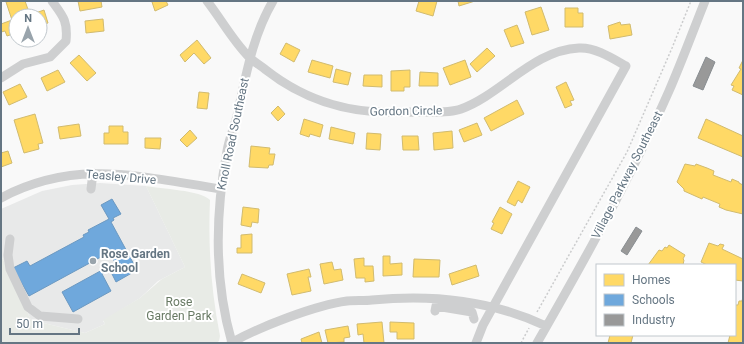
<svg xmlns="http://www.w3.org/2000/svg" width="744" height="344" font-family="Roboto,sans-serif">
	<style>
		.built { fill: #e8e9e9 }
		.green { fill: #e8ebe6 }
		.homes { fill: #ffd966; stroke: #d1bb6f }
		.schools { fill: #6fa8dc; stroke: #6c99c1 }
		.industry { fill: #999; stroke: #898e92 }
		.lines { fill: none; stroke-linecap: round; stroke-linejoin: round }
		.path { stroke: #cbcccd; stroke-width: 1.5; stroke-dasharray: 2 2; stroke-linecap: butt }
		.minor { stroke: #cecfd0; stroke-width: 9 }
		.poi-dot { fill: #99a4ac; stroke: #fff; stroke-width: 1.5 }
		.labels { text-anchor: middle; stroke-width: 4; stroke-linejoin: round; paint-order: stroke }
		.street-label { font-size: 12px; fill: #657683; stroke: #fff }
		.poi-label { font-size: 12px; font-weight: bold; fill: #657683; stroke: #fff; text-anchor: start }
		.park-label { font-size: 12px; fill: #687a64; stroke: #fff }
	</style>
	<rect width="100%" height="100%" fill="#f9f9f9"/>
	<path class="built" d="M100,183L146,186L185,267L158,281L140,298L103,321L105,324L85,333L31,320L1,255V209L42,191L72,185Z"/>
	<path class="green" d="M146,186C160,189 201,190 210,200C208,247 211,290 220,336L219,341L216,343H1V255L31,320L85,333L105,324L103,320L140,298L162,279L185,267Z"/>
	<path class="homes" d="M10,1H25L30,15L44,10L48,23L40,25V16H16V33L7,36L5,31L1,32V24L12,20L6,2Z
		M78,1H101L102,7L80,11Z
		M155,1H166L168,5L155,11L152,2Z
		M419,1H437L433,16L416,11Z
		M458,1H475L459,6Z
		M541,7L549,30L532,35L525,12Z
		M565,8H578V13H583V27H565Z
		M103,19L104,31L86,33L85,21Z
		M620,22L621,25L630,24L632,35L610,39L608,26Z
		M517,25L524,43L511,47L504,30Z
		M197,40L211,58L204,64L194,53L185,62L180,55Z
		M286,43L300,50L294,62L280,54Z
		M487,48L495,56L477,72L470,64Z
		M79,55L96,73L87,81L70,63Z
		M312,60L333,66L330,78L308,72Z
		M465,60L471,77L450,85L443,68Z
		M743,60V95L732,90L734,86L731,85L741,69L739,68Z
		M336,69L351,73L348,85L333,82Z
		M58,70L65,82L47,91L41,78Z
		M410,70V87H404V91H391V71Z
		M420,72L438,73V86H419Z
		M364,75H382V87L363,86Z
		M566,82L574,100L570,101L572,105L565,108L556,87Z
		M20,84L27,97L9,105L3,92Z
		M199,92L209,93L207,109L197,108Z
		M517,100L524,114L491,131L484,118Z
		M278,106L285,114L278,121L271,113Z
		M35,114L43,143L38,144L39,149L24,153L14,120Z
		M304,119L323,125L320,137L310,134L309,137L300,134Z
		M706,119L743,136V157L698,138Z
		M477,123L482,135L464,142L459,130Z
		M79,124L81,136L60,139L58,127Z
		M109,126H123V132H128V144H104V133H109Z
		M331,127L355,133L353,144L329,139Z
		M190,130L197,138L187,147L180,140Z
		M452,131L453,148L434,150L433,133Z
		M367,133L381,134L380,150L366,149Z
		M402,136H418L419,150H403Z
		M145,138H161L160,149L145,148Z
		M251,146L270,148L269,154H275L273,165H269L268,168L249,167Z
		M8,151L12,163L1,167V153Z
		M685,164L695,166L696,164L707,168L714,171L713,175L731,182L732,179L739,182V183L743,185V214L726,210L719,207L720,204L703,197L702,199L684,191V189L677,182Z
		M518,181L530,187L522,203L518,200L515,206L507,202Z
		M243,207L259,209L258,223L252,222L251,227L241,225Z
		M500,207L512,214L502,234L491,229L494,223L492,222Z
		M252,234V253H237V248H241V235Z
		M709,243L718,246L720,244L724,245L722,249L743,259V281L735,280V265H707L701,262Z
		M669,245L685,255L683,259L684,260L683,265H648L659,250L662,251L665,247L667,248Z
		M383,256H390V264L402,263V275L383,276Z
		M364,258V266H373L374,281L365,282V278H356L354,259Z
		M414,259L440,260L439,277H413Z
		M332,262L334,270L341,269L343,280L324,284L320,264Z
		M476,265L479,276L452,285L449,274Z
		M309,269L311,277H308L311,291L292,295L287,274Z
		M242,274L265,283L261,293L238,284Z
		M743,297V343H728L730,335H735V305H738L739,301H742Z
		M382,322L384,343H364L363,334L358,335L357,324Z
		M390,322L414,323V339H397V332H390Z
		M348,326L350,337L344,338V342L328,343L325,330Z
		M319,332L322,343H302L301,339Z
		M610,335H633L631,343H608Z"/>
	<path class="schools" d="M112,199L121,214L113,218L114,220L111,222L137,270L116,282L110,270L102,274L111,291L73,312L62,292L115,263L110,252L29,296L13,268L27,261L30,266L84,237L83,235L89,232L88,230L109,219L101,205Z"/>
	<path class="industry" d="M706,57L715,62L703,90L693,86Z
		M636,227L642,231L627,255L621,251Z"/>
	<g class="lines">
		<path class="path" d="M537,312L627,152L672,48L691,1
			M521,343L529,328"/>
		<path class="minor" d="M207,1C221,19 233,41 249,57C254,62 260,65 266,70C308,103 354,115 407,112C422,112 448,114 461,109C502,94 533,50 579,48C595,47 612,58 626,66L483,325L476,343
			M1,78L23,64L50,57L66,41C68,21 63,16 52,1
			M91,189L93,173
			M1,198C76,158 141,177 221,189
			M10,239L8,255L10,269L28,307L40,316L78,319
			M435,311L436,306L472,312L474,319
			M231,343C259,327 316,305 347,301C355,300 364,301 372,300C432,294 491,300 546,326
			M232,343C214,280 215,215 227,151C229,139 234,128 237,116C246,76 252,37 273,1
			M537,343C584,261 631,177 669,91C682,61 693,31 705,1"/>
	</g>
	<circle class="poi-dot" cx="93" cy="261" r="4"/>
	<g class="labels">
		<g class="street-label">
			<text transform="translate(406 111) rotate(-1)" y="4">Gordon Circle</text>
			<text transform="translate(233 134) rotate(-78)" y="4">Knoll Road Southeast</text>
			<text transform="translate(627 175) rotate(-63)" y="4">Village Parkway Southeast</text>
			<text transform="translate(121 177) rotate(5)" y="4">Teasley Drive</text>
		</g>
		<g class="poi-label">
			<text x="101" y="258">Rose Garden<tspan x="101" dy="14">School</tspan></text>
		</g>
		<g class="park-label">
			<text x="179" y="306">Rose<tspan x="179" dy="14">Garden Park</tspan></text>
		</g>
	</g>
	<rect width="744" height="344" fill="none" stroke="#657683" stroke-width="4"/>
	<rect x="596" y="264" width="140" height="72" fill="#ffffff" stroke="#c1c8cd"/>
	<rect x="604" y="274" width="20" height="12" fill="#ffd966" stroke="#c1c8cd"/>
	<text x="632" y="284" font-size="12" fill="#657683">Homes</text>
	<rect x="604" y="294" width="20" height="12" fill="#6fa8dc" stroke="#c1c8cd"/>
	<text x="632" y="304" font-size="12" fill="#657683">Schools</text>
	<rect x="604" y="314" width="20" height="12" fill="#999999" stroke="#c1c8cd"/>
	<text x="632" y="324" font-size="12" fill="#657683">Industry</text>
	<g transform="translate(28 28)"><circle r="19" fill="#ffffff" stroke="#c1c8cd"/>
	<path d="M0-3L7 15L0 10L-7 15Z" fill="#99a4ac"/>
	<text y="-6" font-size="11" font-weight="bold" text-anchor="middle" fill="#657683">N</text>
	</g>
	<path d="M10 328v6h69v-6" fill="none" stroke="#657683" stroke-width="2"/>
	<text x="16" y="328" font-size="12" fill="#657683" stroke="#ffffff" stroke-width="3" paint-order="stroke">50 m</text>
</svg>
